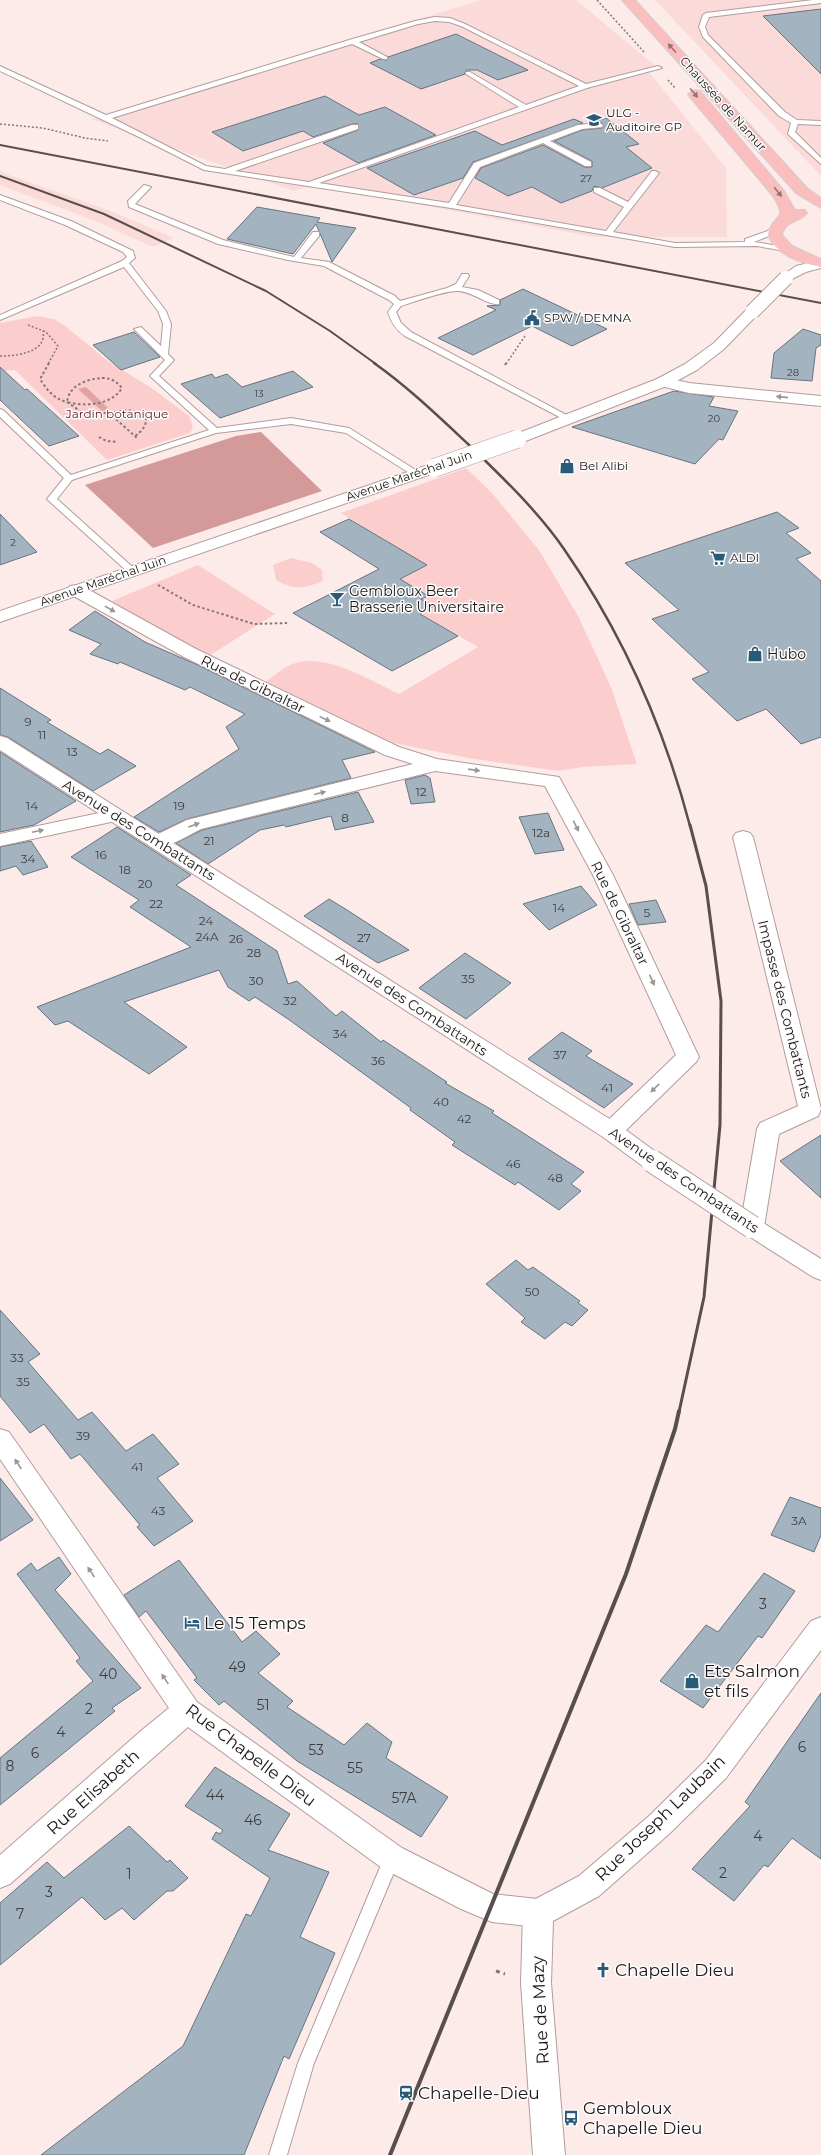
<svg xmlns="http://www.w3.org/2000/svg" width="821" height="2155" font-family="Montserrat,sans-serif">
	<style>
		.built { fill: #fbdbda }
		.green { fill: #fbcecd }
		.forest { fill: #d49999 }
		.water { fill: #dfa3a3 }
		.building { fill: #a3b4c0; stroke: #657580 }
		.lines { fill: none; stroke-linecap: round; stroke-linejoin: round }
		.service-casing { stroke: #b29c9c; stroke-width: 2 }
		.minor-casing { stroke: #b29c9c; stroke-width: 2 }
		.tertiary-casing { stroke: #b29c9c; stroke-width: 2 }
		.primary-casing { stroke: #d2d0d0; stroke-width: 2 }
		.path-far2 { stroke: #837776; stroke-width: 1.5; stroke-dasharray: 2 2; stroke-linecap: butt }
		.path-far1 { stroke: #837776; stroke-width: 2; stroke-dasharray: 2.5 2.5; stroke-linecap: butt }
		.path { stroke: #837776; stroke-width: 3; stroke-dasharray: 4 4; stroke-linecap: butt }
		.service { fill: #fff; fill-rule: evenodd }
		.minor { fill: #fff; fill-rule: evenodd }
		.tertiary { fill: #fff; fill-rule: evenodd }
		.primary { fill: #fbbebf; fill-rule: evenodd }
		.rail-far3 { stroke: #594e4e; stroke-width: 2 }
		.rail-far2 { stroke: #594e4e; stroke-width: 2.5 }
		.rail-far1 { stroke: #594e4e; stroke-width: 3 }
		.rail { stroke: #594e4e; stroke-width: 4 }
		.tertiary-bridge-far2-casing { stroke: #b29c9c; stroke-width: 16; stroke-linecap: butt }
		.tertiary-bridge-far1-casing { stroke: #b29c9c; stroke-width: 19; stroke-linecap: butt }
		.tertiary-bridge-casing { stroke: #b29c9c; stroke-width: 24; stroke-linecap: butt }
		.tertiary-bridge-far2 { stroke: #fff; stroke-width: 14 }
		.tertiary-bridge-far1 { stroke: #fff; stroke-width: 18 }
		.tertiary-bridge { stroke: #fff; stroke-width: 22 }
		.oneway { fill: #977272 }
		.oneway2 { fill: #999696 }
		.labels { text-anchor: middle; stroke-width: 3; stroke-linejoin: round; paint-order: stroke }
		.far-number-label { font-size: 10px; fill: #3e3d40 }
		.far-street-label { font-size: 12px; fill: #1d1515; stroke: #fdfdfd }
		.far-poi-label { font-size: 12px; fill: #1d1515; stroke: #fdfdfd; text-anchor: start }
		.far-park-label { font-size: 12px; fill: #621b21; stroke: #fdfdfd }
		.number-label { font-size: 12px; fill: #3e3d40 }
		.poi-label { font-size: 14px; fill: #1d1515; stroke: #fdfdfd; text-anchor: start }
		.street-label { font-size: 14px; fill: #1d1515; stroke: #fdfdfd }
		.near-number-label { font-size: 14px; fill: #3e3d40 }
		.near-poi-label { font-size: 17px; fill: #1d1515; stroke: #fdfdfd; text-anchor: start }
		.near-street-label { font-size: 17px; fill: #1d1515; stroke: #fdfdfd }
	</style>
	<rect width="100%" height="100%" fill="#fdebea"/>
	<path class="built" d="M481,0H576L658,68L649,72L726,168L727,237H594L313,185L294,191L91,119Z
		M655,0H821V176Z
		M0,169L1,172L111,211L174,238L153,247L93,220L0,185Z"/>
	<path class="green" d="M37,316L54,319L65,326L108,361L153,389L189,416L193,427L190,433L107,460L15,370L4,371L0,369V323Z
		M466,468L492,493L539,550L578,616L611,687L637,764L583,767L558,771L468,758L394,743L265,682C273,677 280,670 288,666C321,649 369,680 399,694L478,647L421,614L434,606L421,599L427,596L398,580L426,565L341,513Z
		M291,558L312,563L322,570L323,581C303,589 294,590 276,580L273,565Z
		M198,565L275,614L209,656L112,601Z"/>
	<path class="forest" d="M261,432L322,491L153,548L85,485L236,436Z"/>
	<path class="water" d="M86,387L109,409L102,411L78,389Z"/>
	<path class="building" d="M821,9V74L763,16Z
		M456,34L528,70L498,80L477,70H466L465,74L421,89L370,63L380,59L387,60L388,57Z
		M325,96L359,115L385,107L436,135L358,163L323,143L358,130V124H352L313,137L303,131L243,151L212,132Z
		M606,118L639,144L626,147L652,168L602,188L594,186L592,191L561,203L532,187L508,196L475,178L481,168L543,145L584,167H592V161L554,141L582,130L602,128L604,125L600,122L588,123Z
		M574,119L583,123L473,162L463,178L414,195L367,168L475,131L502,145Z
		M257,207L320,218L317,222L356,228L332,262L316,224L293,254L227,239Z
		M523,289L607,329L572,346L532,326L473,355L438,338L496,310L487,306L500,305V300Z
		M803,329L821,335V345L816,348L812,381L771,378L774,353Z
		M134,332L160,357L121,370L93,345Z
		M0,367L25,390L27,389L79,436L49,446L0,400Z
		M293,371L313,387L220,418L181,384L212,374L215,378L227,374L242,387Z
		M674,391L714,397L709,406L738,411L723,440L719,439L695,464L572,427Z
		M777,512L799,528L786,533L811,553L796,559L821,581V737L801,744L766,709L737,721L692,679L709,672L652,619L679,610L625,563Z
		M0,514L37,552L0,565Z
		M349,519L427,565L400,579L428,596L421,599L434,606L420,614L458,636L392,671L293,613L379,569L320,532Z
		M95,611L145,642L200,666L375,752L342,760L351,778L187,819L159,832L134,817L239,749L226,727L245,714L190,687L185,690L120,662L118,664L90,654L101,644L69,630Z
		M0,688L51,720L47,722L100,754L108,749L136,766L93,791L8,737L0,735Z
		M0,752L76,801L34,825L0,832Z
		M425,775L430,778L435,802L411,804L405,780Z
		M358,792L374,822L335,830L331,816L286,827L284,825L260,830L208,864L176,843L202,830Z
		M548,813L564,850L535,854L519,817Z
		M117,827L191,875L176,885L277,951L288,984L297,981L336,1016L342,1011L381,1042L383,1040L447,1082L445,1083L494,1111L492,1113L584,1172L571,1184L581,1191L559,1210L518,1182L515,1185L452,1145L455,1142L410,1110L411,1108L288,1019L255,997L249,1001L228,987L219,970L124,1002L187,1047L149,1074L68,1021L55,1025L37,1007L191,947L130,907L139,900L71,857Z
		M31,841L48,867L23,875L16,866L0,871V847Z
		M581,886L597,905L549,930L523,904Z
		M329,899L347,910L409,950L378,963L304,916Z
		M656,900L666,922L638,925L629,904Z
		M465,953L511,983L466,1019L419,988Z
		M562,1032L592,1051L586,1056L633,1084L604,1108L528,1059Z
		M821,1135V1198L780,1161Z
		M516,1260L528,1270L533,1267L580,1301L578,1303L588,1310L572,1326L565,1322L545,1339L521,1322L525,1318L486,1284Z
		M0,1310L40,1354L28,1362L78,1420L92,1412L126,1451L153,1434L179,1464L157,1478L193,1521L154,1546L137,1527L140,1525L80,1454L71,1459L44,1424L30,1433L0,1396Z
		M0,1478L33,1520L0,1541Z
		M790,1497L821,1508V1535L814,1552L771,1535Z
		M59,1557L71,1574L55,1590L141,1688L112,1708L115,1711L0,1805V1758L93,1681L76,1661L80,1658L17,1574L31,1563L37,1571Z
		M179,1560L242,1642L256,1631L280,1654L258,1673L293,1701L287,1707L344,1745L367,1723L392,1742L386,1758L448,1797L421,1837L297,1761L224,1701L219,1705L194,1680L197,1678L146,1611L139,1617L124,1595Z
		M764,1573L795,1591L762,1638L758,1636L703,1708L660,1681L706,1625L718,1632Z
		M821,1693V1859L792,1838L768,1867L764,1865L734,1901L692,1869L750,1806L745,1802Z
		M215,1767L290,1814L268,1850L329,1872L300,1937L335,1953L289,2059L284,2056L244,2155H41L183,2046L246,1914L251,1916L270,1878L212,1839L216,1832L220,1834L223,1830L185,1806Z
		M129,1826L167,1862L170,1860L188,1878L173,1891H167L134,1920L122,1908L105,1920L82,1897L0,1965V1903L47,1862L64,1878Z"/>
	<g class="lines">
		<g class="service-casing">
			<path id="service" d="M813,0H821V3L709,17L705,27L708,35L785,112L797,120L821,121V125L798,124L795,132L821,158V164L788,134L791,123L779,116L703,37L699,27L703,15L706,13Z
				M435,17L450,18L465,24L586,84L658,66L662,68L587,88L319,183L449,203L474,163L578,125L599,123L603,125L602,127L582,129L550,141L591,162V166H585L543,143L480,167L456,205L606,231L624,207L594,192V188H600L628,202L652,171H655L659,173L613,232L675,243L745,242V239L776,228H779V232L754,242L785,247L789,249L785,251L757,246L675,247L451,208L204,170L139,137L0,71V66L2,67L106,115L349,40L415,21ZM435,21L449,22L461,26L579,86L526,105L470,72H466V74L519,107L309,182L235,171L358,129V125H352L225,169L206,166L112,118L352,44L383,59H387V57L359,42L418,24Z
				M144,185L151,187L135,204L223,240L294,257L313,232H319V236L301,258L329,262L395,296L400,301L447,288L456,284L462,274H468L469,276L462,287L478,290L499,300V304C489,306 471,291 458,291C446,290 414,302 401,306L396,312L401,323L411,332L574,419L567,421L405,336C396,330 391,322 388,312L394,304L389,300L324,266L288,260L218,244L129,207L128,201Z
				M0,195L71,221L133,251L135,258L129,263L166,311L171,324L168,354L174,360L159,376L217,428L291,418L349,428L422,474L420,476H414L346,433L291,424L216,433L72,480L57,499L137,571L135,573H129L49,501L47,499L64,478L0,417V409L3,410L71,475L209,430L150,376L165,360L134,329L141,327L161,346L163,324L158,311L124,267L0,320V315L122,261L127,257L123,252L65,225L0,200Z
				M392,1851L398,1853L400,1858L314,2063L287,2155H269L298,2063L386,1853Z"/>
		</g>
		<g class="minor-casing">
			<path id="minor" d="M663,377L689,383L821,396V406L689,393L657,385L655,382L657,379Z
				M76,585L82,586L196,649L399,747L437,759L559,777L613,875L699,1057L696,1062L619,1137L611,1139L603,1137L600,1131L603,1125L676,1055L593,875L545,786L435,771L201,829C186,836 168,850 152,845L149,841L152,837L187,820L413,764L385,755L184,657L70,594L67,590L70,586Z
				M113,810L120,812L123,816L120,820L0,846V834Z
				M743,831L750,833L753,837L821,1109L818,1116L779,1134L764,1227L760,1233L752,1236L744,1233L740,1227L757,1129L760,1123L798,1106L733,837L736,833Z
				M0,1429L9,1432L197,1702L402,1848L493,1894L538,1899L548,1903L553,1913L548,1923L538,1927L492,1922L461,1909L382,1868L188,1727L10,1884L0,1888V1855L142,1730L169,1708L0,1459Z"/>
		</g>
		<g class="tertiary-casing">
			<path id="tertiary" d="M821,260V268L806,272L786,282L781,281L779,278L796,266Z
				M752,307L757,309L760,312L757,315L724,349L697,370L669,385L523,442H511L509,439L511,436L657,379L685,364L714,343L747,309Z
				M434,463L440,465L442,468L440,471L0,622V611Z
				M0,736L7,738L619,1125L660,1155L663,1161L660,1167L652,1169L644,1167L603,1137L0,750Z
				M752,1218L760,1221L821,1259V1280L813,1277L744,1233L740,1227L744,1221Z
				M821,1617V1650L726,1778L669,1834L599,1896L553,1921L551,1983L565,2155H533L521,1983L523,1913L528,1903L579,1876L649,1816L706,1760L811,1621Z"/>
		</g>
		<g class="primary-casing">
			<path id="primary" d="M622,0H635L807,188L821,198V208L797,194Z
				M695,90L700,91L784,191L795,210H805L807,213C800,223 785,220 782,235L792,246L821,259V267C799,262 778,256 768,235C772,212 790,223 773,196L690,97L688,94Z"/>
		</g>
		<path class="path-far2" d="M597,0L645,53
			M668,80L675,88
			M0,124L43,128L85,138L108,141
			M28,325L46,332L58,346L48,364
			M0,356C16,356 47,353 43,331
			M506,364L525,336"/>
		<path class="path-far1" d="M49,363L40,379C47,390 54,399 67,402
			M505,365L506,363
			M102,378C111,378 116,381 122,388C112,405 85,407 67,402C69,385 87,379 102,378Z
			M67,402L83,413H109L137,438
			M109,413L128,410L145,414C148,425 143,430 134,437
			M99,437L106,441L118,442
			M158,585L193,605L254,624L287,623"/>
		<path class="path" d="M496,1971L505,1974"/>
		<use href="#service" class="service"/>
		<use href="#minor" class="minor"/>
		<use href="#tertiary" class="tertiary"/>
		<use href="#primary" class="primary"/>
		<path class="rail-far3" d="M0,145L821,303
			M0,176L104,214L266,291L330,331L376,364"/>
		<path class="rail-far2" d="M374,363C408,387 438,416 468,444C502,477 537,510 564,549C622,633 664,727 690,826"/>
		<path class="rail-far1" d="M679,1412L704,1297L720,1125L721,1001L706,886L690,825"/>
		<path class="rail" d="M390,2155L626,1574L675,1429L679,1411"/>
		<g class="tertiary-bridge-far2-casing">
			<path id="tertiary-bridge-far2" d="M752,312L786,278"/>
		</g>
		<g class="tertiary-bridge-far1-casing">
			<path id="tertiary-bridge-far1" d="M434,468L517,439"/>
		</g>
		<g class="tertiary-bridge-casing">
			<path id="tertiary-bridge" d="M652,1161L752,1227"/>
		</g>
		<use href="#tertiary-bridge-far2" class="tertiary-bridge-far2"/>
		<use href="#tertiary-bridge-far1" class="tertiary-bridge-far1"/>
		<use href="#tertiary-bridge" class="tertiary-bridge"/>
	</g>
	<defs><path id="oneway-solid" d="M-6-.8H1V-3.2L6.5 0L1 3.2V.8H-6Z"/></defs>
	<g class="oneway">
		<use href="#oneway-solid" transform="translate(672 48) rotate(-132)"/>
		<use href="#oneway-solid" transform="translate(694 93) rotate(50)"/>
		<use href="#oneway-solid" transform="translate(778 192) rotate(51)"/>
	</g>
	<g class="oneway2">
		<use href="#oneway-solid" transform="translate(782 397) rotate(-174)"/>
		<use href="#oneway-solid" transform="translate(110 609) rotate(29)"/>
		<use href="#oneway-solid" transform="translate(325 719) rotate(26)"/>
		<use href="#oneway-solid" transform="translate(474 770) rotate(8)"/>
		<use href="#oneway-solid" transform="translate(320 793) rotate(-14)"/>
		<use href="#oneway-solid" transform="translate(194 825) rotate(-20)"/>
		<use href="#oneway-solid" transform="translate(576 826) rotate(62)"/>
		<use href="#oneway-solid" transform="translate(38 831) rotate(-12)"/>
		<use href="#oneway-solid" transform="translate(652 980) rotate(65)"/>
		<use href="#oneway-solid" transform="translate(655 1088) rotate(136)"/>
		<use href="#oneway-solid" transform="translate(18 1464) rotate(-124)"/>
		<use href="#oneway-solid" transform="translate(91 1572) rotate(-124)"/>
		<use href="#oneway-solid" transform="translate(165 1679) rotate(-124)"/>
	</g>
	<defs>
		<g id="university-bare" transform="scale(1.2)"><path d="M0-5L7-2L0 1L-7-2ZM-4 1L0 2.5L4 1V4Q0 6-4 4Z" fill="#295b78" stroke="#fdfdfd" stroke-width="2.5" paint-order="stroke"/></g>
		<g id="civic-bare" transform="scale(1.2)"><path d="M-.6-6.5H3V-4.5H.6V-3L4-1V1h2V6H-6V1h2V-1L-.6-3ZM-1.2 2.5V6h2.4V2.5Z" fill="#295b78" stroke="#fdfdfd" stroke-width="2.5" paint-order="stroke"/></g>
		<g id="shop-bare" transform="scale(1.2)"><path d="M-5-2.5h2.3a2.7 3.5 0 0 1 5.4 0H5L5.5 6h-11ZM-1.5-2.5h3a1.5 2.3 0 0 0-3 0Z" fill="#295b78" stroke="#fdfdfd" stroke-width="2.5" paint-order="stroke"/></g>
		<g id="supermarket-bare" transform="scale(1.2)"><path d="M-6-5.5h2.5l.6 2H6L4.5 2H-2.5L-4.4-4H-6ZM-1.5 3.2a1.3 1.3 0 1 0 .1 0ZM3 3.2a1.3 1.3 0 1 0 .1 0Z" fill="#295b78" stroke="#fdfdfd" stroke-width="2.5" paint-order="stroke"/></g>
		<g id="bar-bare" transform="scale(1.2)"><path d="M-6-5H6L.8 .8V4.5H3.5V6h-7V4.5H-.8V.8Z" fill="#295b78" stroke="#fdfdfd" stroke-width="2.5" paint-order="stroke"/></g>
		<g id="hotel-bare" transform="scale(1.2)"><path d="M-6-4.5h1.5V1H6V5H4.5V3h-9V5H-6ZM-4 0a1.8 1.8 0 1 1 3.6 0ZM.5 0V-2.5h3Q6-2.5 6 0Z" fill="#295b78" stroke="#fdfdfd" stroke-width="2.5" paint-order="stroke"/></g>
		<g id="church-bare" transform="scale(1.2)"><path d="M-1.2-6h2.4v3.5h3.3v2.4h-3.3V6h-2.4V-.1h-3.3v-2.4h3.3Z" fill="#295b78" stroke="#fdfdfd" stroke-width="2.5" paint-order="stroke"/></g>
		<g id="station-bare" transform="scale(1.2)"><path d="M-3-6H3Q5-6 5-4V2Q5 4 3 4L4.5 6H3L1.5 4h-3L-3 6H-4.5L-3 4Q-5 4-5 2V-4Q-5-6-3-6ZM-3.5-4v3h7v-3ZM-3.5 1v1.5H-2V1ZM2 1v1.5H3.5V1Z" fill="#295b78" stroke="#fdfdfd" stroke-width="2.5" paint-order="stroke"/></g>
		<g id="bus-bare" transform="scale(1.2)"><path d="M-5-6H5V4H4V6H2V4H-2V6H-4V4H-5ZM-3.5-4V0h7V-4ZM-3.5 1.2v1.5H-2V1.2ZM2 1.2v1.5H3.5V1.2Z" fill="#295b78" stroke="#fdfdfd" stroke-width="2.5" paint-order="stroke"/></g>
	</defs>
	<g fill-rule="evenodd">
		<use href="#university-bare" x="594" y="120"/>
		<use href="#civic-bare" x="532" y="318"/>
		<use href="#shop-bare" x="567" y="466"/>
		<use href="#supermarket-bare" x="718" y="558"/>
		<use href="#bar-bare" x="337" y="599"/>
		<use href="#shop-bare" x="755" y="654"/>
		<use href="#hotel-bare" x="192" y="1623"/>
		<use href="#shop-bare" x="692" y="1681"/>
		<use href="#church-bare" x="603" y="1970"/>
		<use href="#station-bare" x="406" y="2093"/>
		<use href="#bus-bare" x="571" y="2118"/>
	</g>
	<g class="labels">
		<g class="far-number-label">
			<text x="586" y="182">27</text>
			<text x="793" y="376">28</text>
			<text x="259" y="397">13</text>
			<text x="714" y="422">20</text>
			<text x="13" y="546">2</text>
		</g>
		<g class="far-street-label">
			<text transform="translate(723 104) rotate(48)" y="4">Chaussée de Namur</text>
			<text transform="translate(409 476) rotate(-19)" y="4">Avenue Maréchal Juin</text>
			<text transform="translate(103 581) rotate(-19)" y="4">Avenue Maréchal Juin</text>
		</g>
		<g class="far-poi-label">
			<text x="606" y="117">ULG -<tspan x="606" dy="14">Auditoire GP</tspan></text>
			<text x="544" y="322">SPW / DEMNA</text>
			<text x="579" y="470">Bel Alibi</text>
			<text x="730" y="562">ALDI</text>
		</g>
		<g class="far-park-label">
			<text x="117" y="418">Jardin botanique</text>
		</g>
		<g class="number-label">
			<text x="28" y="726">9</text>
			<text x="42" y="739">11</text>
			<text x="72" y="756">13</text>
			<text x="421" y="796">12</text>
			<text x="32" y="810">14</text>
			<text x="179" y="810">19</text>
			<text x="345" y="822">8</text>
			<text x="541" y="837">12a</text>
			<text x="209" y="845">21</text>
			<text x="101" y="859">16</text>
			<text x="28" y="863">34</text>
			<text x="125" y="874">18</text>
			<text x="145" y="888">20</text>
			<text x="156" y="908">22</text>
			<text x="559" y="912">14</text>
			<text x="647" y="917">5</text>
			<text x="206" y="925">24</text>
			<text x="207" y="941">24A</text>
			<text x="364" y="942">27</text>
			<text x="236" y="943">26</text>
			<text x="254" y="957">28</text>
			<text x="468" y="983">35</text>
			<text x="256" y="985">30</text>
			<text x="290" y="1005">32</text>
			<text x="340" y="1038">34</text>
			<text x="560" y="1059">37</text>
			<text x="378" y="1065">36</text>
			<text x="607" y="1092">41</text>
			<text x="441" y="1106">40</text>
			<text x="464" y="1123">42</text>
			<text x="513" y="1168">46</text>
			<text x="555" y="1182">48</text>
			<text x="532" y="1296">50</text>
			<text x="17" y="1362">33</text>
			<text x="23" y="1386">35</text>
			<text x="83" y="1440">39</text>
			<text x="137" y="1471">41</text>
			<text x="158" y="1515">43</text>
			<text x="799" y="1525">3A</text>
		</g>
		<g class="poi-label">
			<text x="349" y="596">Gembloux Beer<tspan x="349" dy="16">Brasserie Universitaire</tspan></text>
			<text x="767" y="659">Hubo</text>
		</g>
		<g class="street-label">
			<text transform="translate(253 684) rotate(26)" y="5">Rue de Gibraltar</text>
			<text transform="translate(139 830) rotate(32)" y="5">Avenue des Combattants</text>
			<text transform="translate(620 913) rotate(64)" y="5">Rue de Gibraltar</text>
			<text transform="translate(412 1004) rotate(33)" y="5">Avenue des Combattants</text>
			<text transform="translate(785 1009) rotate(76)" y="5">Impasse des Combattants</text>
			<text transform="translate(684 1180) rotate(34)" y="5">Avenue des Combattants</text>
		</g>
		<g class="near-number-label">
			<text x="763" y="1609">3</text>
			<text x="237" y="1672">49</text>
			<text x="108" y="1679">40</text>
			<text x="263" y="1710">51</text>
			<text x="89" y="1714">2</text>
			<text x="61" y="1737">4</text>
			<text x="802" y="1752">6</text>
			<text x="316" y="1755">53</text>
			<text x="35" y="1758">6</text>
			<text x="10" y="1771">8</text>
			<text x="355" y="1773">55</text>
			<text x="215" y="1800">44</text>
			<text x="404" y="1803">57A</text>
			<text x="253" y="1825">46</text>
			<text x="758" y="1841">4</text>
			<text x="723" y="1878">2</text>
			<text x="129" y="1879">1</text>
			<text x="49" y="1897">3</text>
			<text x="20" y="1919">7</text>
		</g>
		<g class="near-poi-label">
			<text x="204" y="1629">Le 15 Temps</text>
			<text x="704" y="1677">Ets Salmon<tspan x="704" dy="20">et fils</tspan></text>
			<text x="615" y="1976">Chapelle Dieu</text>
			<text x="418" y="2099">Chapelle-Dieu</text>
			<text x="583" y="2114">Gembloux<tspan x="583" dy="20">Chapelle Dieu</tspan></text>
		</g>
		<g class="near-street-label">
			<text transform="translate(251 1755) rotate(37)" y="6">Rue Chapelle Dieu</text>
			<text transform="translate(93 1792) rotate(-42)" y="6">Rue Elisabeth</text>
			<text transform="translate(660 1818) rotate(-44)" y="6">Rue Joseph Laubain</text>
			<text transform="translate(540 2010) rotate(-93)" y="6">Rue de Mazy</text>
		</g>
	</g>
</svg>
